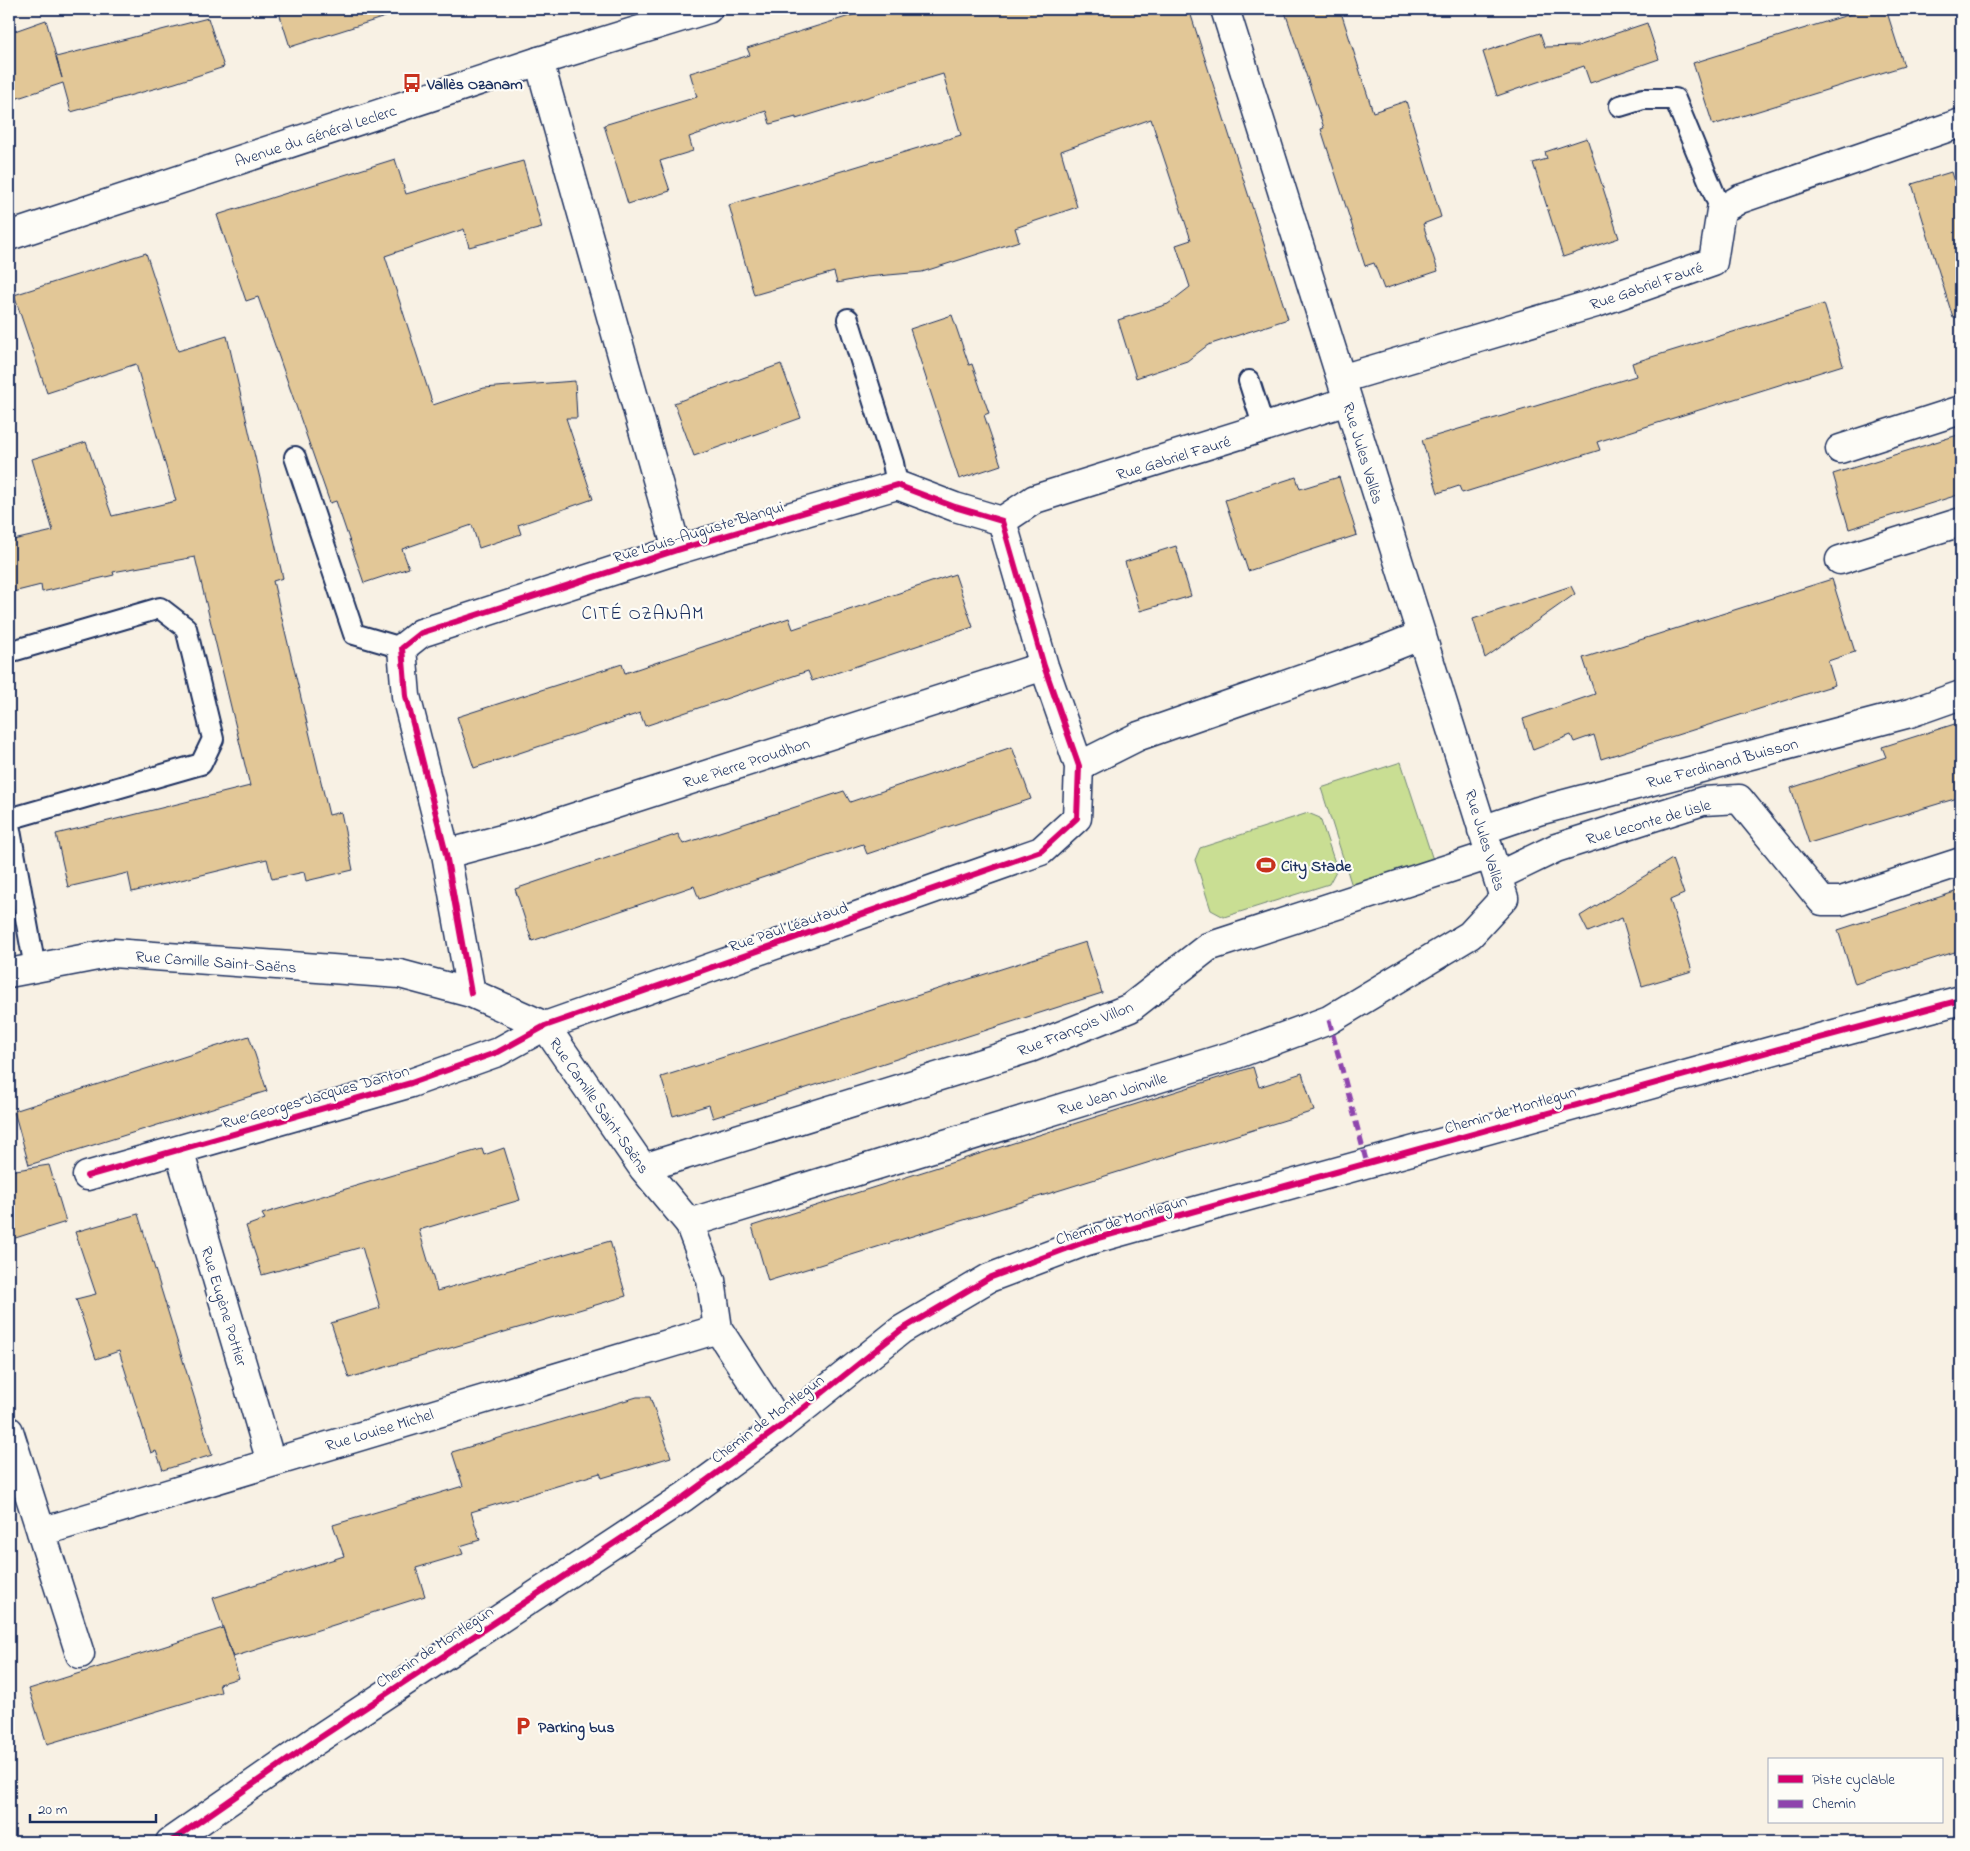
<svg xmlns="http://www.w3.org/2000/svg" width="1970" height="1851" font-family="'Indie Flower',sans-serif">
	<style>
		.green { fill: #c9de93; stroke: #728678 }
		.building { fill: #e2c797; stroke: #1b2f5e }
		.lines { fill: none; stroke-linecap: round; stroke-linejoin: round }
		.lane-casing { stroke: #1b2f5e; stroke-width: 24 }
		.street-casing { stroke: #1b2f5e; stroke-width: 31 }
		.secondary-casing { stroke: #1b2f5e; stroke-width: 31 }
		.lane { stroke: #fdfcf7; stroke-width: 20 }
		.street { stroke: #fdfcf7; stroke-width: 28 }
		.secondary { stroke: #fdfcf7; stroke-width: 28 }
		.quiet { stroke: #8e44ad; stroke-width: 5; stroke-dasharray: 10 5; stroke-linecap: butt }
		.cycleway-casing { stroke: #fdfcf7; stroke-width: 9 }
		.cycleway { stroke: #d6006c; stroke-width: 6 }
		.labels { text-anchor: middle; stroke-width: 4.5; stroke-linejoin: round; paint-order: stroke }
		.poi-label { font-size: 16px; font-weight: bold; fill: #1b2f5e; stroke: #fdfcf7; text-anchor: start }
		.street-label { font-size: 16px; fill: #1b2f5e; stroke: #fdfcf7 }
		.quarter-label { font-size: 19px; letter-spacing: 1px; fill: #1b2f5e; stroke: #fdfcf7 }
	</style>
	<rect width="100%" height="100%" fill="#f8f1e4"/>
	<filter id="ink" filterUnits="userSpaceOnUse"><feTurbulence type="fractalNoise" baseFrequency=".02" numOctaves="2"/><feDisplacementMap in="SourceGraphic" scale="10" xChannelSelector="R" yChannelSelector="G"/><feConvolveMatrix kernelMatrix="1 2 1 2 8 2 1 2 1" color-interpolation-filters="sRGB"/></filter>
	<g filter="url(#ink)">
		<path class="green" d="M1401,762L1433,860L1352,886L1321,788Z
			M1308,813L1320,818L1337,869L1329,884L1224,917L1211,910L1195,860L1200,848Z"/>
		<path class="building" d="M278,9H387L388,16L290,47Z
			M872,9H1189L1288,319L1208,345L1187,361L1136,378L1118,320L1168,304L1190,287L1176,245L1191,240L1151,119L1061,151L1077,207L1015,228L1019,241L922,272L866,277L837,283L834,272L754,295L729,205L961,135L943,74L796,119V117L770,124L766,111L689,137L693,151L660,161L670,191L628,204L604,125L697,97L690,73L750,55L747,48Z
			M1284,9H1340L1373,112L1406,101L1441,217L1423,224L1438,271L1384,289L1374,263L1365,266L1321,129L1324,128Z
			M1867,9H1886L1904,66L1713,125L1693,63Z
			M208,18L224,67L175,83L71,112L63,83L9,101V33L46,20L62,78L56,57Z
			M1647,23L1659,59L1590,83L1584,66L1497,96L1483,52L1540,33L1545,47L1578,46Z
			M1587,138L1619,238L1563,257L1533,163L1547,159L1545,152Z
			M395,159L406,194L523,161L542,228L469,247L464,229L385,256L433,405L484,388L575,381L577,418H566L593,499L518,525L521,534L479,548L472,525L402,549L409,568L364,583L336,501L330,503L258,297L246,301L217,215Z
			M1951,172L1961,205V317L1953,318L1912,184Z
			M146,253L178,351L227,336L283,578L273,581L329,815L341,812L353,870L306,881L304,872L272,879L267,859L132,892L128,873L68,887L56,834L250,786L195,557L113,572L114,575L42,592L41,585L9,593V541L53,531L32,459L86,442L112,516L176,501L136,364L47,393L14,295Z
			M1824,304L1843,365L1597,442L1600,450L1462,493L1459,486L1438,493L1422,440L1636,376L1632,363Z
			M952,315L969,365L972,364L989,413L984,415L1001,465L959,479L910,329Z
			M781,364L801,418L694,456L674,403Z
			M1961,434V494L1849,529L1833,474Z
			M1296,477L1300,489L1339,477L1357,535L1248,571L1225,500Z
			M1176,546L1191,596L1140,611L1125,562Z
			M955,574L973,627L812,681L808,671L645,726L640,713L474,768L457,717L622,664L625,673L789,618L793,629Z
			M1832,579L1855,652L1828,661L1835,685L1601,759L1594,735L1574,742L1571,735L1533,750L1523,719L1595,694L1583,658Z
			M1571,586L1575,594L1485,658L1473,619Z
			M1961,722V797L1809,843L1791,788L1886,757L1882,747Z
			M1012,747L1031,799L867,854L863,844L699,899L694,886L532,941L515,889L678,834L683,844L844,791L850,802Z
			M1672,859L1684,894L1670,900L1692,971L1642,986L1622,918L1588,932L1580,916Z
			M1961,890V950L1855,984L1838,930Z
			M1086,942L1102,993L713,1118L709,1105L673,1116L661,1077Z
			M249,1036L267,1091L29,1165L14,1111Z
			M1253,1067L1259,1087L1302,1073L1314,1111L768,1281L752,1226Z
			M504,1148L520,1200L419,1230L437,1291L610,1241L626,1296L349,1378L331,1323L380,1308L362,1247L262,1275L246,1226L265,1219L262,1214L443,1160L482,1149L484,1155Z
			M49,1165L66,1222L9,1240V1171Z
			M138,1214L212,1455L163,1470L156,1451L151,1453L119,1351L96,1359L76,1299L96,1294L75,1232Z
			M637,1397H650L671,1457L602,1478L600,1473L471,1512L480,1540L460,1546L463,1554L416,1568L425,1596L233,1657L213,1598L344,1556L333,1525L463,1486L452,1452Z
			M223,1628L239,1678L219,1684L221,1692L47,1744L29,1689Z"/>
		<g class="lines">
			<g class="lane-casing">
				<path id="lane" d="M1620,106L1643,99H1675L1721,210
					M848,319L893,463L897,485
					M1249,381L1264,428
					M295,457L354,634L402,648
					M9,652L160,608L186,628L213,739L201,764L9,819
					M9,825L35,968"/>
			</g>
			<g class="street-casing">
				<path id="street" d="M539,61L677,550
					M1341,379L1596,303L1713,262L1721,210L1740,199L1961,123
					M1840,449L1961,410
					M1002,521L1035,499L1348,401
					M1840,560L1961,522
					M1079,766L1139,736L1374,654L1422,635
					M1482,830L1538,811L1910,713L1961,695
					M446,854L532,831L1044,666
					M1498,876L1556,848L1703,801L1739,799L1822,901H1841L1961,862
					M9,973L113,953L400,974L471,993L545,1026L643,1168L689,1223L711,1280L718,1329L781,1426
					M179,1150L271,1462
					M643,1168L1030,1048L1130,1008L1208,947L1490,855
					M87,1176L411,1083L498,1052L545,1026L1041,851L1077,818L1079,766L1044,666L1002,521L955,507L897,485L677,550L421,633L402,648L406,696L446,854L471,993
					M689,1223L1237,1054L1329,1020L1470,935L1504,898L1225,9
					M9,1431L80,1654
					M41,1532L718,1329"/>
			</g>
			<g class="secondary-casing">
				<path id="secondary" d="M9,236L539,61L708,9
					M170,1842L315,1741L684,1497L781,1426L901,1330L989,1278L1087,1241L1786,1047L1961,1000"/>
			</g>
			<use href="#lane" class="lane"/>
			<use href="#street" class="street"/>
			<use href="#secondary" class="secondary"/>
			<path class="quiet" d="M1329,1020L1367,1164"/>
			<g class="cycleway-casing">
				<path id="cycleway" d="M87,1176L411,1083L498,1052L545,1026L1041,851L1077,818L1079,766L1044,666L1002,521L955,507L897,485L677,550L421,633L402,648L406,696L446,854L471,993
					M170,1842L315,1741L684,1497L781,1426L901,1330L989,1278L1087,1241L1786,1047L1961,1000"/>
			</g>
			<use href="#cycleway" class="cycleway"/>
		</g>
	</g>
	<defs>
		<g id="bus-bare" transform="scale(1.5)"><path d="M-5-6H5V4H4V6H2V4H-2V6H-4V4H-5ZM-3.5-4V0h7V-4ZM-3.5 1.2v1.5H-2V1.2ZM2 1.2v1.5H3.5V1.2Z" fill="#c8321e" stroke="#fdfcf7" stroke-width="2.5" paint-order="stroke"/></g>
		<g id="stadium-bare" transform="scale(1.5)"><path d="M0-5a6.5 5 0 1 0 0 10a6.5 5 0 1 0 0-10ZM-3.5-1.8h7v3.6h-7Z" fill="#c8321e" stroke="#fdfcf7" stroke-width="2.5" paint-order="stroke"/></g>
		<g id="parking-bare" transform="scale(1.5)"><path d="M-3.5-5.5H1a3.5 3.5 0 0 1 0 7H-1V5.5H-3.5ZM-1-3.4V-.6H.8a1.4 1.4 0 0 0 0-2.8Z" fill="#c8321e" stroke="#fdfcf7" stroke-width="2.5" paint-order="stroke"/></g>
	</defs>
	<g fill-rule="evenodd">
		<use href="#bus-bare" x="412" y="83"/>
		<use href="#stadium-bare" x="1266" y="865"/>
		<use href="#parking-bare" x="523" y="1726"/>
	</g>
	<g class="labels">
		<g class="poi-label">
			<text x="427" y="89">Vallès Ozanam</text>
			<text x="1281" y="871">City Stade</text>
			<text x="538" y="1732">Parking bus</text>
		</g>
		<g class="street-label">
			<text transform="translate(315 135) rotate(-18)" y="6">Avenue du Général Leclerc</text>
			<text transform="translate(1646 285) rotate(-19)" y="6">Rue Gabriel Fauré</text>
			<text transform="translate(1364 453) rotate(73)" y="6">Rue Jules Vallès</text>
			<text transform="translate(1173 457) rotate(-17)" y="6">Rue Gabriel Fauré</text>
			<text transform="translate(698 531) rotate(-17)" y="6">Rue Louis-Auguste Blanqui</text>
			<text transform="translate(746 762) rotate(-18)" y="6">Rue Pierre Proudhon</text>
			<text transform="translate(1722 762) rotate(-15)" y="6">Rue Ferdinand Buisson</text>
			<text transform="translate(1648 821) rotate(-16)" y="6">Rue Leconte de Lisle</text>
			<text transform="translate(1486 840) rotate(73)" y="6">Rue Jules Vallès</text>
			<text transform="translate(788 926) rotate(-19)" y="6">Rue Paul Léautaud</text>
			<text transform="translate(216 961) rotate(4)" y="6">Rue Camille Saint-Saëns</text>
			<text transform="translate(1075 1028) rotate(-22)" y="6">Rue François Villon</text>
			<text transform="translate(1112 1093) rotate(-17)" y="6">Rue Jean Joinville</text>
			<text transform="translate(315 1096) rotate(-16)" y="6">Rue Georges Jacques Danton</text>
			<text transform="translate(600 1105) rotate(55)" y="6">Rue Camille Saint-Saëns</text>
			<text transform="translate(1510 1109) rotate(-16)" y="6">Chemin de Montlegun</text>
			<text transform="translate(1121 1219) rotate(-17)" y="6">Chemin de Montlegun</text>
			<text transform="translate(225 1306) rotate(73)" y="6">Rue Eugène Pottier</text>
			<text transform="translate(767 1418) rotate(-37)" y="6">Chemin de Montlegun</text>
			<text transform="translate(379 1429) rotate(-17)" y="6">Rue Louise Michel</text>
			<text transform="translate(434 1646) rotate(-33)" y="6">Chemin de Montlegun</text>
		</g>
		<g class="quarter-label">
			<text x="643" y="619">CITÉ OZANAM</text>
		</g>
	</g>
	<rect width="1970" height="1851" fill="none" stroke="#fdfcf7" stroke-width="30"/>
	<rect x="15" y="15" width="1940" height="1821" fill="none" stroke="#1b2f5e" stroke-width="2" filter="url(#ink)"/>
	<rect x="1768" y="1758" width="175" height="65" fill="#fdfcf7" stroke="#a3aaba"/>
	<rect x="1778" y="1775" width="25" height="8" fill="#d6006c" stroke="#a3aaba"/>
	<text x="1812" y="1784" font-size="15" fill="#1b2f5e">Piste cyclable</text>
	<rect x="1778" y="1800" width="25" height="8" fill="#8e44ad" stroke="#a3aaba"/>
	<text x="1812" y="1808" font-size="15" fill="#1b2f5e">Chemin</text>
	<path d="M30 1814v8h126v-8" fill="none" stroke="#1b2f5e" stroke-width="2.5"/>
	<text x="38" y="1814" font-size="15" fill="#1b2f5e" stroke="#fdfcf7" stroke-width="4" paint-order="stroke">20 m</text>
</svg>
